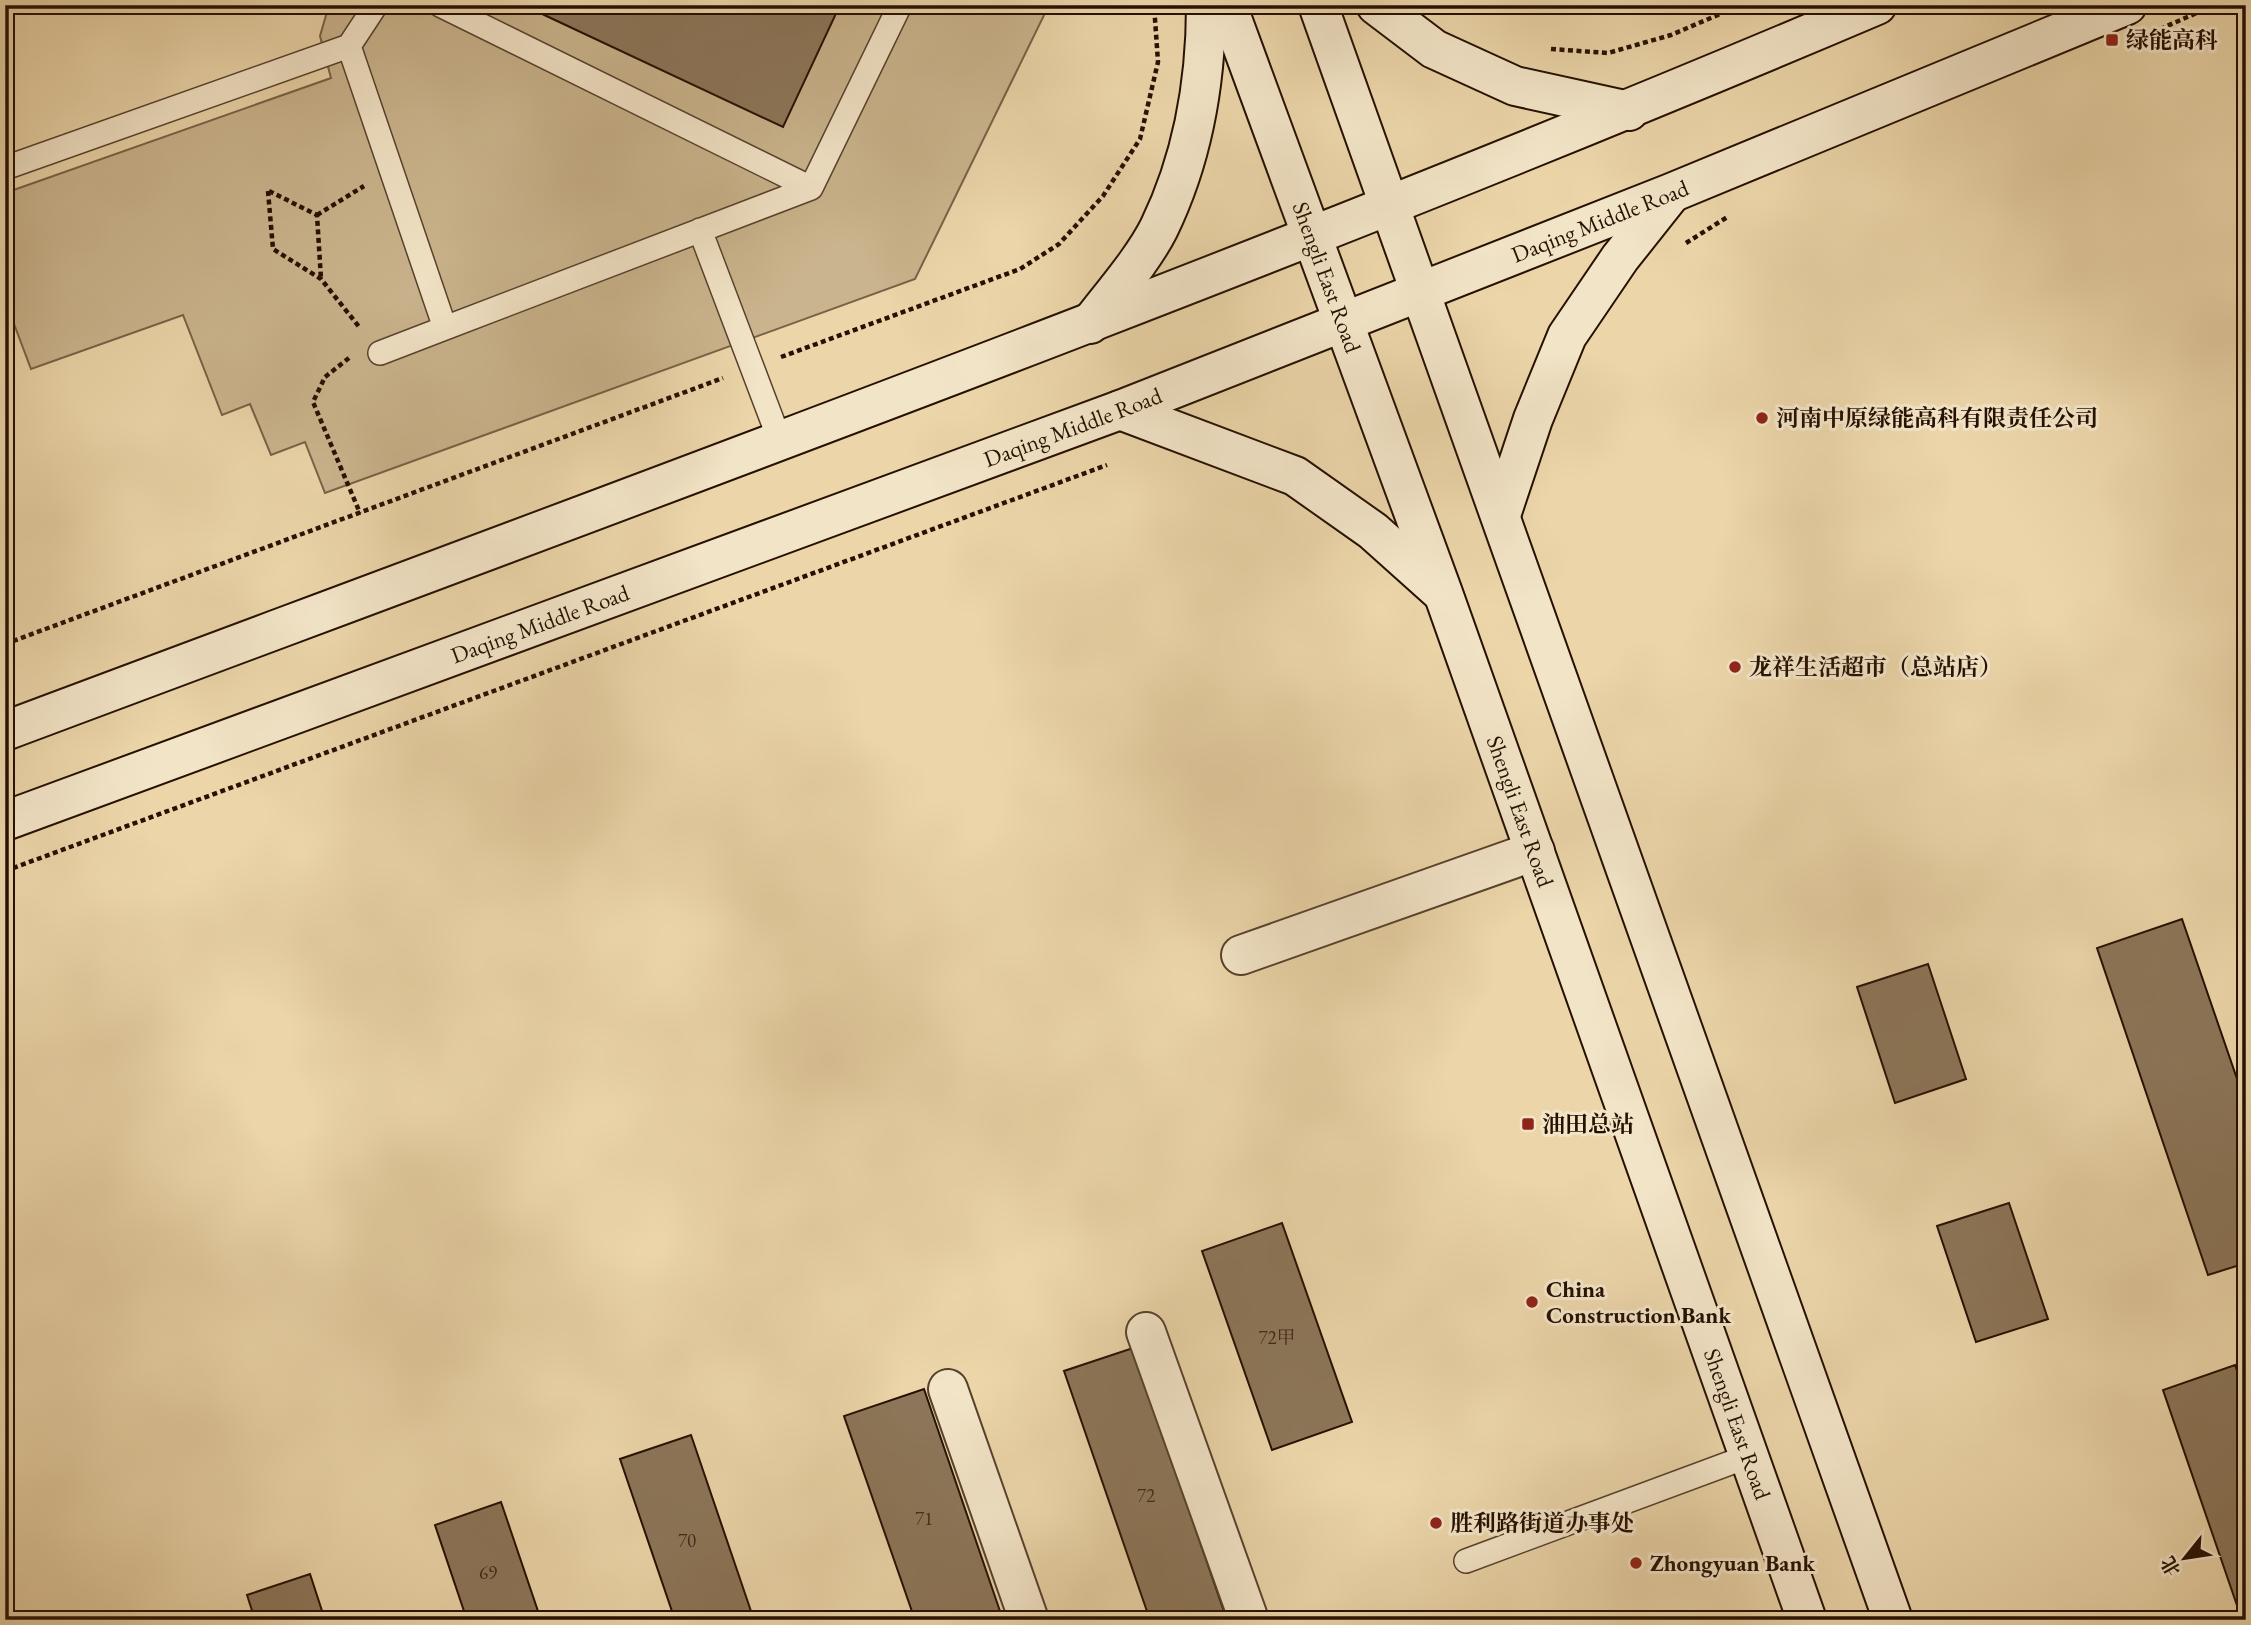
<svg xmlns="http://www.w3.org/2000/svg" width="2251" height="1625" font-family="'EB Garamond','Noto Serif SC',serif">
	<style>
		.green { fill: #cab48d; stroke: #786248; stroke-width: 2 }
		.building { fill: #8c7659; stroke: #261002; stroke-width: 2 }
		.lines { fill: none; stroke-linecap: round; stroke-linejoin: round }
		.lane-casing { stroke: #57412c; stroke-width: 26 }
		.street-casing { stroke: #57412c; stroke-width: 42 }
		.secondary-casing { stroke: #261002; stroke-width: 42 }
		.path { stroke: #261002; stroke-width: 4.5; stroke-dasharray: 5 3.5; stroke-linecap: butt }
		.lane { stroke: #f2e4c7; stroke-width: 23 }
		.street { stroke: #f2e4c7; stroke-width: 38 }
		.secondary { stroke: #f2e4c7; stroke-width: 38 }
		.poi-dot { fill: #8f2418; stroke: #f2e4c7; stroke-width: 2.5 }
		.labels { text-anchor: middle; stroke-width: 6; stroke-linejoin: round; paint-order: stroke }
		.number-label { font-size: 19px; fill: #402a18 }
		.poi-label { font-size: 23px; font-weight: bold; fill: #261002; stroke: #f2e4c7; text-anchor: start }
		.street-label { font-size: 23px; fill: #261002; stroke: #f2e4c7 }
	</style>
	<rect width="100%" height="100%" fill="#ebd5a9"/>
	<filter id="stains"><feTurbulence type="fractalNoise" baseFrequency=".00286" numOctaves="4"/><feColorMatrix values="0 0 0 0 .2 0 0 0 0 .09 0 0 0 0 .02 0 0 0 .5 -.17"/></filter>
	<radialGradient id="worn" r=".72"><stop offset=".6" stop-color="#630" stop-opacity="0"/><stop offset="1" stop-color="#630" stop-opacity=".3"/></radialGradient>
	<path class="green" d="M329,5H1049L915,279L325,493L305,442L271,455L250,404L222,415L183,315L31,369L5,300V193L331,78L320,36Z"/>
	<path class="building" d="M523,5H840L783,127Z
		M2182,919L2246,1105V1263L2208,1275L2097,948Z
		M1928,964L1966,1079L1895,1103L1857,987Z
		M2009,1203L2048,1319L1976,1342L1937,1226Z
		M1282,1223L1352,1422L1272,1450L1202,1251Z
		M1133,1348L1227,1620H1150L1064,1371Z
		M2235,1365L2246,1396V1620H2242L2163,1390Z
		M924,1389L1003,1620H915L844,1416Z
		M691,1435L754,1620H675L620,1459Z
		M501,1502L541,1620H467L435,1525Z
		M310,1574L325,1620H255L247,1595Z"/>
	<g class="lines">
		<g class="lane-casing">
			<path id="lane" d="M376,5L349,46L445,328L811,188L900,5
				M440,5L811,188
				M5,168L349,46
				M700,230L780,441
				M380,353L445,328
				M1466,1561L1749,1456"/>
		</g>
		<g class="street-casing">
			<path id="street" d="M1241,955L1535,851
				M1146,1332L1249,1620
				M948,1389L1029,1620"/>
		</g>
		<g class="secondary-casing">
			<g id="secondary">
				<path id="s1" d="M1227,5L1443,593L1807,1620"/>
				<path d="M1318,5L1893,1620"/>
				<path d="M1376,5L1434,49L1515,86L1629,111"/>
				<path d="M1090,324C1112,295 1143,260 1159,228C1193,158 1206,83 1206,5"/>
				<path d="M1120,410L1295,476L1373,531L1440,591"/>
				<path d="M1501,515L1533,419L1567,336L1620,258L1670,195"/>
				<path d="M5,731C632,496 1261,267 1877,5"/>
				<path id="s2" d="M5,821L1120,410L1671,193L2127,5"/>
			</g>
		</g>
		<path class="path" d="M2160,29L2215,5
			M1551,49L1608,53L1671,35L1741,5
			M268,191L273,249L321,279L360,328
			M269,191L317,215L321,279
			M317,215L364,186
			M1686,243L1729,216
			M781,357L1020,269L1059,244L1103,196L1140,139L1158,62L1154,5
			M349,358L325,377L313,402L360,513
			M5,644L723,378
			M5,871L1107,465"/>
		<use href="#lane" class="lane"/>
		<use href="#street" class="street"/>
		<use href="#secondary" class="secondary"/>
	</g>
	<g class="poi-dot">
		<rect x="2105" y="33" width="14" height="14" rx="3.5"/>
		<circle cx="1762" cy="418" r="7"/>
		<circle cx="1735" cy="667" r="7"/>
		<rect x="1521" y="1117" width="14" height="14" rx="3.5"/>
		<circle cx="1532" cy="1302" r="7"/>
		<circle cx="1436" cy="1523" r="7"/>
		<circle cx="1636" cy="1563" r="7"/>
	</g>
	<g class="labels">
		<g class="number-label">
			<text x="1277" y="1344">72甲</text>
			<text x="1146" y="1502">72</text>
			<text x="924" y="1525">71</text>
			<text x="687" y="1547">70</text>
			<text x="488" y="1579">69</text>
		</g>
		<g class="poi-label">
			<text x="2126" y="48">绿能高科</text>
			<text x="1776" y="426">河南中原绿能高科有限责任公司</text>
			<text x="1749" y="675">龙祥生活超市（总站店）</text>
			<text x="1542" y="1132">油田总站</text>
			<text x="1546" y="1297">China<tspan x="1546" dy="26">Construction Bank</tspan></text>
			<text x="1450" y="1531">胜利路街道办事处</text>
			<text x="1650" y="1571">Zhongyuan Bank</text>
		</g>
		<g class="street-label">
			<text dy="8" stroke="none"><textPath href="#s2" startOffset="1704">Daqing Middle Road</textPath></text>
			<text dy="8" stroke="none"><textPath href="#s1" startOffset="290">Shengli East Road</textPath></text>
			<text dy="8" stroke="none"><textPath href="#s2" startOffset="1138">Daqing Middle Road</textPath></text>
			<text dy="8" stroke="none"><textPath href="#s2" startOffset="570">Daqing Middle Road</textPath></text>
			<text dy="8" stroke="none"><textPath href="#s1" startOffset="858">Shengli East Road</textPath></text>
			<text dy="8" stroke="none"><textPath href="#s1" startOffset="1508">Shengli East Road</textPath></text>
		</g>
	</g>
	<rect width="2251" height="1625" fill="none" stroke="#ebd5a9" stroke-width="28"/>
	<rect x="7" y="7" width="2237" height="1611" fill="none" stroke="#261002" stroke-width="3.5"/>
	<rect x="14" y="14" width="2223" height="1597" fill="none" stroke="#261002" stroke-width="2"/>
	<g transform="translate(2185 1558) rotate(240)" stroke="#f2e4c7" stroke-width="5" paint-order="stroke">
	<path d="M0-5L12 26L0 18L-12 26Z" fill="#261002"/>
	<text y="-10" font-size="19" font-weight="bold" text-anchor="middle" fill="#261002">北</text>
	</g>
	<rect width="100%" height="100%" filter="url(#stains)"/>
	<rect width="100%" height="100%" fill="url(#worn)"/>
</svg>
